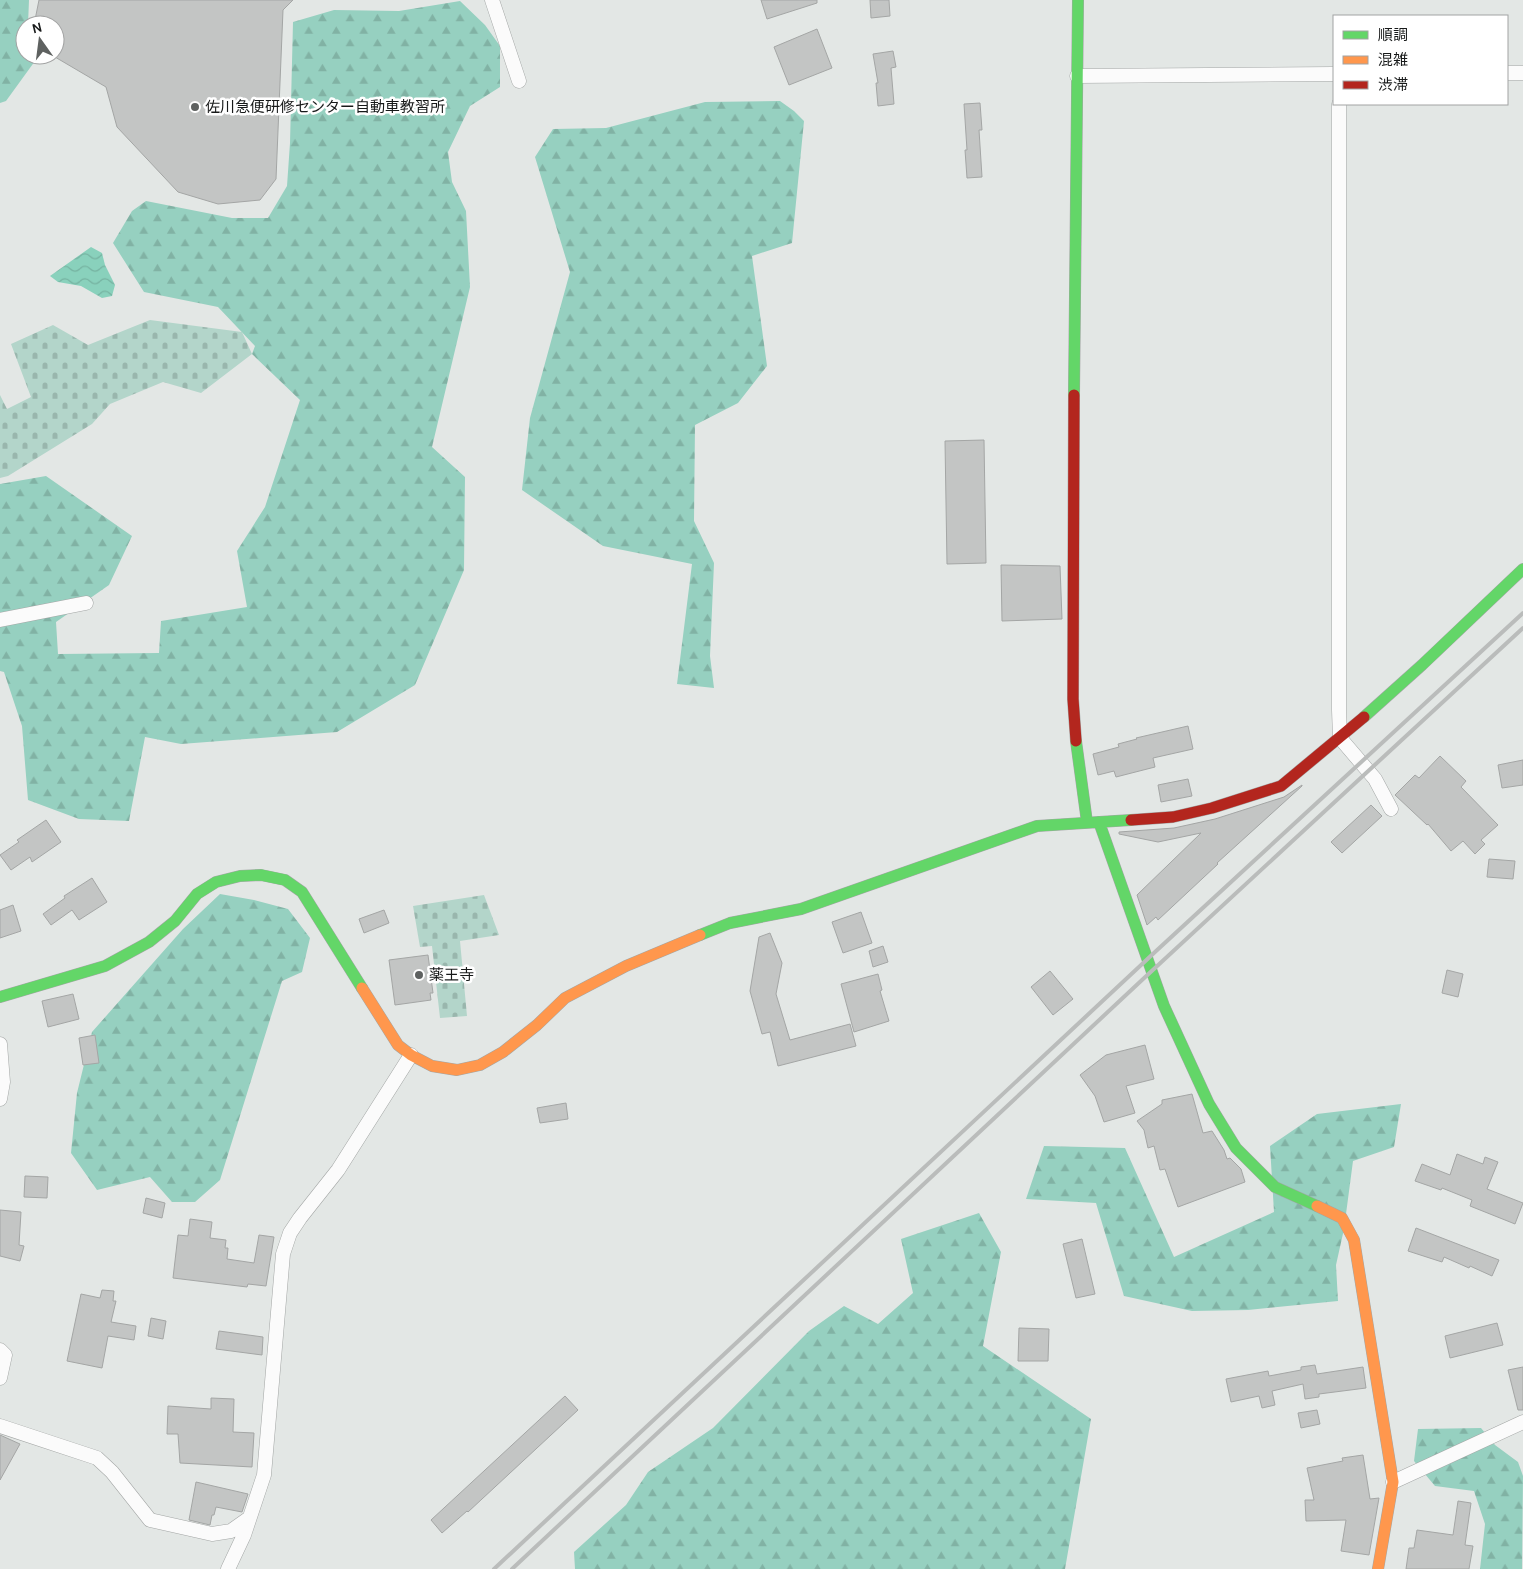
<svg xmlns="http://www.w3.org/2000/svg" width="1523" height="1569" font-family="Karla,'Noto Sans JP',sans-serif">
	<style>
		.forest { fill: url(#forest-firs) }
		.cemetery { fill: url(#cemetery-stones) }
		.water { fill: url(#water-waves) }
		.building { fill: #c3c5c4; stroke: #a4a6a5 }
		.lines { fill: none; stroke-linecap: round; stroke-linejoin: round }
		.street-casing { stroke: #a3a6a5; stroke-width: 15 }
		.fast-casing { stroke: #a3a6a5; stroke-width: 12 }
		.slow-casing { stroke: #a3a6a5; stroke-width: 12 }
		.jam-casing { stroke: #a3a6a5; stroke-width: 12 }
		.street { stroke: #fbfbfb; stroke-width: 14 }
		.fast { stroke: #63d668; stroke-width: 11 }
		.slow { stroke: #ff974d; stroke-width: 11 }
		.jam { stroke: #b3261e; stroke-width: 11 }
		.rail { stroke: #babcbb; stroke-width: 4 }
		.poi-dot { fill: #5e6160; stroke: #fff; stroke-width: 2 }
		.labels { text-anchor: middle; stroke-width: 5; stroke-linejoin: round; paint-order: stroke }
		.poi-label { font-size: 15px; fill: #171919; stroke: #fff; text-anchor: start }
	</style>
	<defs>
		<pattern id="forest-firs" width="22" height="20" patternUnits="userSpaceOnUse" patternTransform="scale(1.25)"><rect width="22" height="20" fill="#96d0c0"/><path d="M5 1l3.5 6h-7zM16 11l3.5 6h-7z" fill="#81b2a4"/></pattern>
		<pattern id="cemetery-stones" width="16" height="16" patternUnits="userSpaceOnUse" patternTransform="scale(1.25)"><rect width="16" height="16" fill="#b3d5ca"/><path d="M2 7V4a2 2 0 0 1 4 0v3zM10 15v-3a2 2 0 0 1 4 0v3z" fill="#99b6ad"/></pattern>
		<pattern id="water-waves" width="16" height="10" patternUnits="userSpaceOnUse" patternTransform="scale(1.25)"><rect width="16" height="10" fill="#89d1bc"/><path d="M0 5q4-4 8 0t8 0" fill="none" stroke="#76b3a1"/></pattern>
	</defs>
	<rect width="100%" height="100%" fill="#e3e7e5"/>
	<path class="forest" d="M0,0H29L28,25H25V55H34L35,61L6,101L0,103Z
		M460,1L485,25L500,46V87L470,106L448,152L452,182L466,211L470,287L432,447L465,477L464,570L415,685L337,732L181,744L145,737L129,821L79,819L28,800L22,726L4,672L0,671V484L46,476L132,536L109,585L56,622L58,654L159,653L161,621L247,607L237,551L265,507L300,400L252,354L255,346L218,307L144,292L113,243L132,211L146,201L232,218H268L287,186L290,143L293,22L334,10L399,11Z
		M780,101L794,111L804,121L792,243L752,256L767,366L738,403L695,425L694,521L714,563L710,656L714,688L677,684L692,564L603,546L522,490L530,418L570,272L535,157L553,129L606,128L705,102Z
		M220,894L254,900L288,909L310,938L302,972L282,981L220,1180L195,1202H172L150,1177L97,1190L71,1153L77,1093L92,1032L183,929Z
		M1401,1104L1394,1147L1353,1161L1344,1229L1336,1265L1338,1301L1248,1310L1192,1311L1124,1296L1096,1203L1026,1199L1044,1146L1125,1148L1174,1257L1274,1212L1270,1146L1317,1114Z
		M979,1213L1001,1252L983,1346L1091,1419L1065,1569H575L574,1552L626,1505L648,1472L713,1428L809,1331L844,1306L878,1324L913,1293L901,1239Z
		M1481,1428L1495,1445L1518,1462L1523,1476L1522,1569H1480L1485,1524L1474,1491L1435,1486L1414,1461L1418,1429Z"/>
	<path class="cemetery" d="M150,320L242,332L252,354L201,393L163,382L110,404L92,424L8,476L0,478V395L7,409L31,397L11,344L53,325L88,345Z
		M484,895L499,935L460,941L467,1016L440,1018L432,946L420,947L413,906Z"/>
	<path class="water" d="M91,247L102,253L105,265L115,285L112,296L102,298L81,286L58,282L50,276Z"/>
	<path class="building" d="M39,0H293L283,10L276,179L260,200L218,204L178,192L117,127L106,87L55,57V25H34Z
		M761,0H817V3L767,19Z
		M870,0H889L890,16L871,18Z
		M817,29L832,68L789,85L774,47Z
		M893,51L896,67L891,68L894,104L878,106L876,83H878L873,54Z
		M980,103L982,130H979L982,177L967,178L965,150H967L964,104Z
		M984,440L986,563L947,564L945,441Z
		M1001,565L1060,566L1062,619L1002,621Z
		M1188,726L1193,749L1153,758L1155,767L1116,777L1114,771L1098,775L1093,754L1119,747L1118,744L1137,739L1136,738Z
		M1440,756L1466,781L1461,787L1498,825L1481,840L1485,844L1475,854L1463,841L1451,851L1428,824L1427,825L1395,795L1415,775L1419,778Z
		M1523,760V785L1502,788L1498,765Z
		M1188,779L1192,796L1161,802L1158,785Z
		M1302,785V786L1217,863L1218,864L1158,920L1156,917L1147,925L1137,895L1201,833L1158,842L1119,834V832L1174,828L1215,819L1284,797Z
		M1371,805L1382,816L1342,853L1331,842Z
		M46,820L61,842L32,862L30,857L11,870L0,855L19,842L17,840Z
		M1489,859L1515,861L1513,879L1487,877Z
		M92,878L107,902L79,920L72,910L51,925L43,914L65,898L64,896Z
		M13,905L21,931L0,938V910Z
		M384,910L389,923L364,933L359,919Z
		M861,912L872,943L843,953L832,922Z
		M770,933L782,963L776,994L790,1040L850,1024L856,1046L778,1066L770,1032L762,1034L750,991L759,937Z
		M883,946L888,962L873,967L869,951Z
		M428,955L433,993H430L431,1000L395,1005L389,960Z
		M1447,970L1463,974L1458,997L1442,993Z
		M1050,971L1073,999L1053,1015L1031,987Z
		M878,974L882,990L880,991L889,1021L854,1032L841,984Z
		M73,994L79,1019L48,1027L42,1001Z
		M95,1035L99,1063L83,1065L79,1038Z
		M1145,1045L1154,1079L1126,1086L1135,1113L1104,1122L1095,1096L1080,1075L1106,1055Z
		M1192,1094L1203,1133L1212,1131L1224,1150L1227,1159L1230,1158L1241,1169L1245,1182L1178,1207L1165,1169L1160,1170L1154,1146L1148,1148L1144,1130L1137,1121L1162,1104V1100Z
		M566,1103L568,1119L540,1123L537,1108Z
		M1457,1154L1483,1164L1485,1157L1498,1162L1487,1189L1523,1203L1515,1224L1470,1206L1472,1200L1442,1188L1441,1190L1415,1181L1422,1164L1450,1175Z
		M25,1176L48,1177L47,1198L24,1197Z
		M146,1198L165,1203L162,1218L143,1213Z
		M0,1210L21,1212L19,1245L24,1246L20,1261L0,1256Z
		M190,1219L212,1222L210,1238L226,1240L225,1248H228L227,1259L254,1263L259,1235L274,1237L266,1286L248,1284L247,1287L173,1278L178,1235L188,1236Z
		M1416,1228L1499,1260L1492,1276L1470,1266L1469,1268L1444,1257L1442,1262L1408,1251Z
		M1082,1239L1095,1294L1076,1298L1063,1244Z
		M102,1290L114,1291L113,1301H116L111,1322L136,1326L134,1340L108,1336L102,1368L67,1361L81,1294L100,1298Z
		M151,1318L166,1321L163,1339L148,1336Z
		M1497,1323L1503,1345L1450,1358L1445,1336Z
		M1019,1328L1049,1329L1048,1361H1018Z
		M219,1331L263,1337L262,1355L216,1349Z
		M1315,1365L1317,1374L1363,1367L1366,1388L1319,1394V1397L1305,1399L1303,1384L1272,1391L1275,1405L1262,1408L1259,1396L1231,1402L1226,1379L1268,1371L1269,1376L1301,1370V1367Z
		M1523,1367V1410H1518L1508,1370Z
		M565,1396L578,1410L468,1512L467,1511L442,1533L431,1520Z
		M211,1398L234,1399L233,1432L254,1433L252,1467L180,1463L178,1434H167L168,1406L211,1409Z
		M1317,1410L1320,1424L1301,1428L1298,1413Z
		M0,1435L20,1444L0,1480Z
		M1363,1455L1370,1499L1379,1498L1369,1555L1341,1551L1346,1520L1306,1521L1305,1500H1314L1307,1468L1343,1461L1342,1458Z
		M196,1482L248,1494L242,1512L216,1507L214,1515H212L210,1525L189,1520Z
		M1458,1501L1471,1503L1465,1545L1473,1546L1469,1569H1406L1409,1548H1414L1417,1530L1453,1535Z"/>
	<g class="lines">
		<g class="street-casing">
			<path id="street" d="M492,0L519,81
				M1507,73H1523
				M1077,76L1334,74
				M1339,104V710L1340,738L1375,779L1391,809
				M0,620L86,603
				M0,1044L3,1082L0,1099
				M0,1350L5,1355L0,1378
				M0,1426L97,1458L112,1472L150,1520L212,1534L231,1531L248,1519
				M1393,1482L1523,1422
				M228,1569L244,1535L264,1475L283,1254L290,1233L300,1218L338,1170L411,1055"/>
		</g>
		<g class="fast-casing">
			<path id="fast" d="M1074,395L1078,0
				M1364,717L1422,665L1523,569
				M1076,741L1087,822
				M1099,822L1164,1006L1209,1104L1236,1148L1275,1187L1317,1206
				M700,935L730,923L801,909L1037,826L1131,820
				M0,997L105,966L149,942L175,921L197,894L216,882L240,876L261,875L285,880L302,892L362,988"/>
		</g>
		<g class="slow-casing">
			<path id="slow" d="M362,988L398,1045L411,1055L432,1066L457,1070L480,1065L503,1052L537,1025L565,998L626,966L700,935
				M1317,1206L1342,1218L1354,1240L1393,1482L1378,1569"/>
		</g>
		<g class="jam-casing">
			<path id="jam" d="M1074,395L1073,699L1076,741
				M1131,820L1173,817L1212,808L1281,786L1364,717"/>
		</g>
		<use href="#street" class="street"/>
		<use href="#fast" class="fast"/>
		<use href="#slow" class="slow"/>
		<use href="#jam" class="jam"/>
		<path class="rail" d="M494,1569L1155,952L1523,613
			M512,1569L1142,980L1523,628"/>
	</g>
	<g class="poi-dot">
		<circle cx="195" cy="107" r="5"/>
		<circle cx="419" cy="975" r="5"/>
	</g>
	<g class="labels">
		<g class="poi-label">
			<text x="205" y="112">佐川急便研修センター自動車教習所</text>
			<text x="429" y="980">薬王寺</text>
		</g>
	</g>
	<rect x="1333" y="15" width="175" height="90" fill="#ffffff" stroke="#a2a3a3"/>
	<rect x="1343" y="31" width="25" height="8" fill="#63d668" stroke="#a2a3a3"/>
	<text x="1378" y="40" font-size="15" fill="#171919">順調</text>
	<rect x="1343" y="56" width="25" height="8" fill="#ff974d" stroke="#a2a3a3"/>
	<text x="1378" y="65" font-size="15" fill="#171919">混雑</text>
	<rect x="1343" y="81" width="25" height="8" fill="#b3261e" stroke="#a2a3a3"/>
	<text x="1378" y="90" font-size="15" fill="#171919">渋滞</text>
	<g transform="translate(40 40) rotate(346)"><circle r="24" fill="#ffffff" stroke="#a2a3a3"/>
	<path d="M0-4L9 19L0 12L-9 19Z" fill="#5e6160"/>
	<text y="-8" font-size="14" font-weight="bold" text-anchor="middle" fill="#171919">N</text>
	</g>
</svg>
